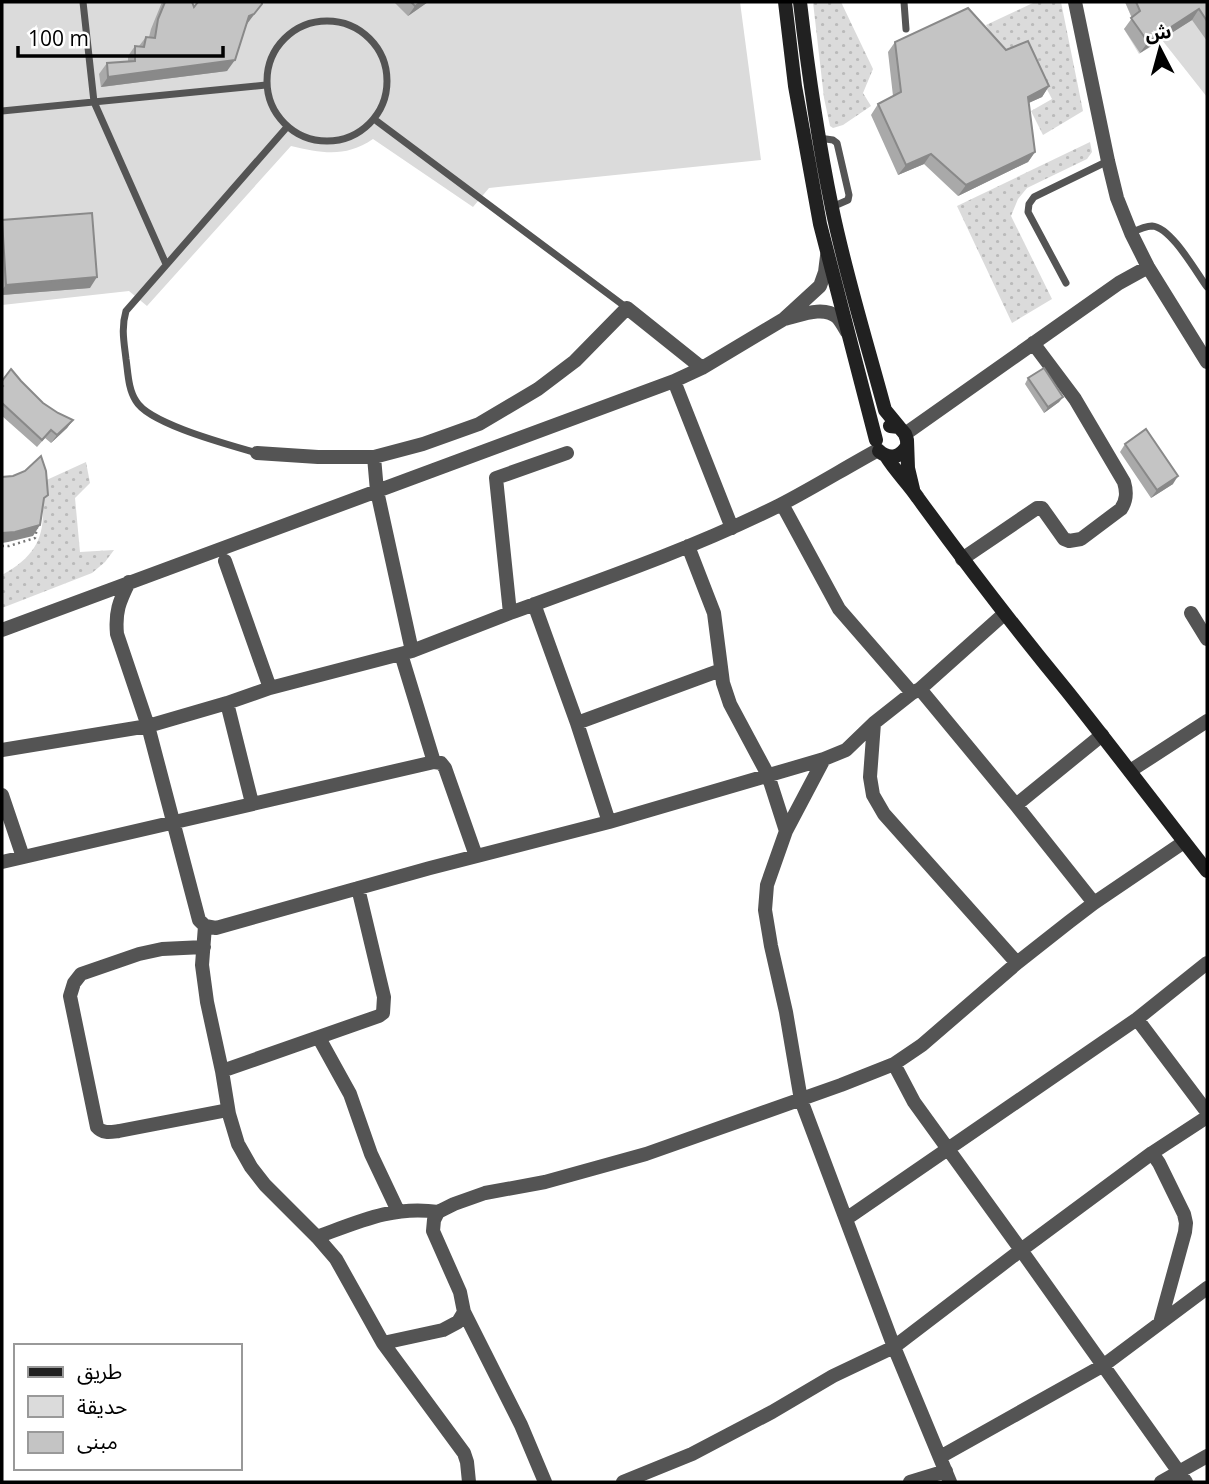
<svg xmlns="http://www.w3.org/2000/svg" width="1209" height="1484" font-family="'Open Sans','Noto Sans Arabic',sans-serif">
	<style>
		.grass { fill: url(#grass-dots) }
		.green { fill: #dbdbdb }
		.lines { fill: none; stroke-linecap: round; stroke-linejoin: round }
		.path { stroke: #767676; stroke-width: 2.5; stroke-dasharray: 2 3.5; stroke-linecap: butt }
		.lane { stroke: #545454; stroke-width: 7 }
		.street { stroke: #545454; stroke-width: 14 }
		.secondary { stroke: #212121; stroke-width: 14 }
		.wall { fill: #a9a9a9 }
		.shaded-wall { fill: #898989 }
		.building { fill: #c4c4c4; stroke: #898989; stroke-width: 2 }
	</style>
	<defs>
		<pattern id="grass-dots" width="8" height="8" patternUnits="userSpaceOnUse" patternTransform="scale(1.75)"><rect width="8" height="8" fill="#dbdbdb"/><path d="M2 2h.1M6 6h.1" fill="none" stroke="#bababa" stroke-width="1.8" stroke-linecap="round"/></pattern>
	</defs>
	<rect width="100%" height="100%" fill="#fff"/>
	<path class="grass" d="M813,2H841L873,69L863,93L871,106L843,125L833,128L830,126L824,98Z
		M1035,2H1061L1083,111L1043,135L1031,111L1052,99L1023,43L1001,52L986,25Z
		M1090,142L1092,152L1087,159L1027,188L1018,199L1011,216L1052,299L1012,323L957,206Z
		M86,462L90,483L75,498L80,552L114,550L105,562L92,573L2,608V575C44,552 47,527 40,483Z"/>
	<path class="green" d="M2,2H740L761,160L489,188L473,207L373,139C345,158 322,153 291,146L147,306L129,291L2,305Z
		M1125,2H1207V97L1162,40L1139,54L1124,29L1133,21Z"/>
	<g class="lines">
		<path class="path" d="M2,546H9L35,538L37,528"/>
		<path class="lane" d="M83,2L94,102L166,264
			M904,2L906,29
			M267 81a60 60 0 1 1 120 0a60 60 0 1 1-120 0Z
			M2,111L266,85
			M374,119L627,308
			M819,138L833,140L837,143L849,195L848,200L832,207
			M1131,233C1137,230 1145,226 1152,226C1171,227 1196,272 1207,287
			M1066,283L1028,212L1029,204L1034,197L1108,161
			M257,453C230,445 149,424 136,401C128,389 128,372 126,359C124,342 121,328 126,311L287,127"/>
		<path class="street" d="M1075,2L1108,161L1117,198L1131,233L1148,267L1207,362
			M827,256L825,272L820,286L784,319C799,316 823,305 837,317C841,321 844,327 847,332
			M674,381L732,528
			M905,434L1119,283L1148,267
			M257,453L318,457H374L423,444L479,424L538,389L575,361L627,308L702,368
			M567,453L496,478L510,613C601,580 694,548 780,505C813,488 845,468 878,450
			M374,457L377,491L412,651
			M782,504L839,609L912,693
			M688,546L714,613L723,683L730,704L768,775L786,831
			M962,559L1037,508H1042L1064,539L1069,541L1081,539L1121,509C1127,500 1127,492 1124,482L1075,399L1033,343
			M225,561L270,688
			M534,604L577,723L609,822L824,759L846,750L874,723L912,693L920,689L1004,614
			M510,613L412,651L270,688L227,703L148,726L199,920L205,926L216,928L430,868L609,822
			M1191,613L1207,639
			M2,630L674,381L702,368L784,319
			M401,654L434,762
			M920,689L1016,805L1094,903
			M227,703L252,803
			M577,723L721,670
			M874,723L870,777L873,795L884,814L1017,963
			M2,750L148,726L117,634C115,612 119,602 129,582
			M824,759L786,831L767,885L765,910L771,946L786,1012L801,1100L894,1347L950,1482
			M1130,771L1207,721
			M2,795L23,857
			M1016,805L1102,735
			M2,862L434,762L441,763L445,768L476,856
			M205,926L202,965L207,1002L222,1071L229,1114L238,1144L251,1167L265,1185L317,1237L336,1259L383,1343L464,1453L467,1462L469,1482
			M204,947L162,949L139,954L81,974L74,983L70,996L97,1127C103,1134 111,1132 119,1131L228,1110
			M1137,1019L1207,1112
			M319,1038L350,1094L371,1154L398,1211
			M222,1071L379,1016L383,1013L384,997L358,888
			M1152,1153L1159,1163L1184,1214L1186,1223L1185,1232L1160,1323
			M846,1219L1137,1019L1207,963
			M317,1237C358,1222 394,1205 438,1212
			M464,1312L521,1425L545,1482
			M383,1343L443,1330L458,1322L464,1312L460,1292L433,1231L434,1220L438,1212L454,1204L485,1193L545,1182L646,1154L841,1085L894,1064L922,1045L1017,963L1069,922L1094,903L1184,842
			M940,1457L1104,1365L1207,1288
			M623,1482L692,1454L772,1412L833,1376L894,1347L1021,1250L914,1102L894,1064
			M910,1482L946,1471
			M1161,1482L1207,1456
			M1186,1482L1021,1250L1152,1153L1207,1117"/>
		<path class="secondary" d="M785,2L795,86L820,224L876,440
			M800,2C808,71 818,140 832,208C846,276 867,343 885,410L899,427
			M890,426L899,427L905,434L907,440L908,468L913,489
			M879,451C889,460 900,458 907,446
			M886,456C895,471 908,483 918,498C966,564 1015,628 1067,691C1114,750 1160,811 1207,871"/>
	</g>
	<path class="wall" d="M162,2H192L194,7L198,2H264L246,24L227,71L101,87L99,74L107,63L128,62V56L135,46H139L146,37H149L151,29Z
		M394,2H428L408,16Z
		M1125,2H1207V41L1192,20L1140,53L1124,29L1132,18Z
		M895,42L1006,50L1049,86L1042,97L1028,103L1035,152L1028,162L958,196L924,164L898,175L871,115L878,104L893,96L888,52Z
		M2,220L90,288L2,295Z
		M1028,378L1063,397L1059,402L1044,413L1025,384Z
		M2,381H21L43,403L58,413L73,420L67,428L51,443L45,438L37,447L2,416Z
		M1125,444L1173,484L1151,498L1120,452Z"/>
	<path class="shaded-wall" d="M421,2H428L408,16L415,6Z
		M262,4L247,24L241,26L249,16Z
		M1199,9L1192,20L1140,53L1148,42Z
		M235,60L227,71L101,87L108,77Z
		M1049,86L1042,97L1020,107L1028,97Z
		M1035,152L1028,162L958,196L966,185Z
		M931,154L924,164L898,175L906,165Z
		M97,277L90,288L2,295V290L6,285Z
		M1063,397L1059,402L1044,413L1048,407Z
		M73,420L67,428L51,443L57,435Z
		M1178,476L1173,484L1151,498L1157,490Z
		M40,525L33,536L8,542L2,543V533Z"/>
	<path class="building" d="M165,2H192L194,7L198,2H262V4L254,14L249,16L235,60L108,77L107,63L135,61V46L144,47L146,37L155,38L158,19Z
		M411,2H421L415,6Z
		M1136,2H1207V21L1199,9L1148,42L1131,18L1140,11Z
		M968,8L1006,50L1028,41L1049,86L1028,97L1035,152L966,185L931,154L906,165L878,104L901,92L895,42Z
		M92,213L97,277L6,285L2,220Z
		M1044,368L1063,397L1048,407L1028,378Z
		M11,369L21,381L43,403L58,413L73,420L57,435L51,430L42,440L2,403V387L3,386L2,385V381Z
		M1146,429L1178,476L1157,490L1125,444Z
		M41,456L46,471L48,495L44,498L40,525L15,532L2,533V477L13,476L25,471Z"/>
	<rect width="1209" height="1484" fill="none" stroke="#000000" stroke-width="7"/>
	<rect x="14" y="1344" width="228" height="126" fill="#ffffff" stroke="#999999" stroke-width="2"/>
	<rect x="28" y="1367" width="35" height="10" fill="#212121" stroke="#999999" stroke-width="2"/>
	<text x="77" y="1379" font-size="21" fill="#000000">طريق</text>
	<rect x="28" y="1396" width="35" height="21" fill="#dbdbdb" stroke="#999999" stroke-width="2"/>
	<text x="77" y="1414" font-size="21" fill="#000000">حديقة</text>
	<rect x="28" y="1432" width="35" height="21" fill="#c4c4c4" stroke="#999999" stroke-width="2"/>
	<text x="77" y="1449" font-size="21" fill="#000000">مبنى</text>
	<g transform="translate(1160 49) rotate(354)" stroke="#ffffff" stroke-width="5" paint-order="stroke">
	<path d="M0-5L12 26L0 18L-12 26Z" fill="#000000"/>
	<text y="-10" font-size="19" font-weight="bold" text-anchor="middle" fill="#000000">ش</text>
	</g>
	<path d="M18 46v10h205v-10" fill="none" stroke="#000000" stroke-width="3.5"/>
	<text x="28" y="46" font-size="21" fill="#000000" stroke="#ffffff" stroke-width="5" paint-order="stroke">100 m</text>
</svg>
